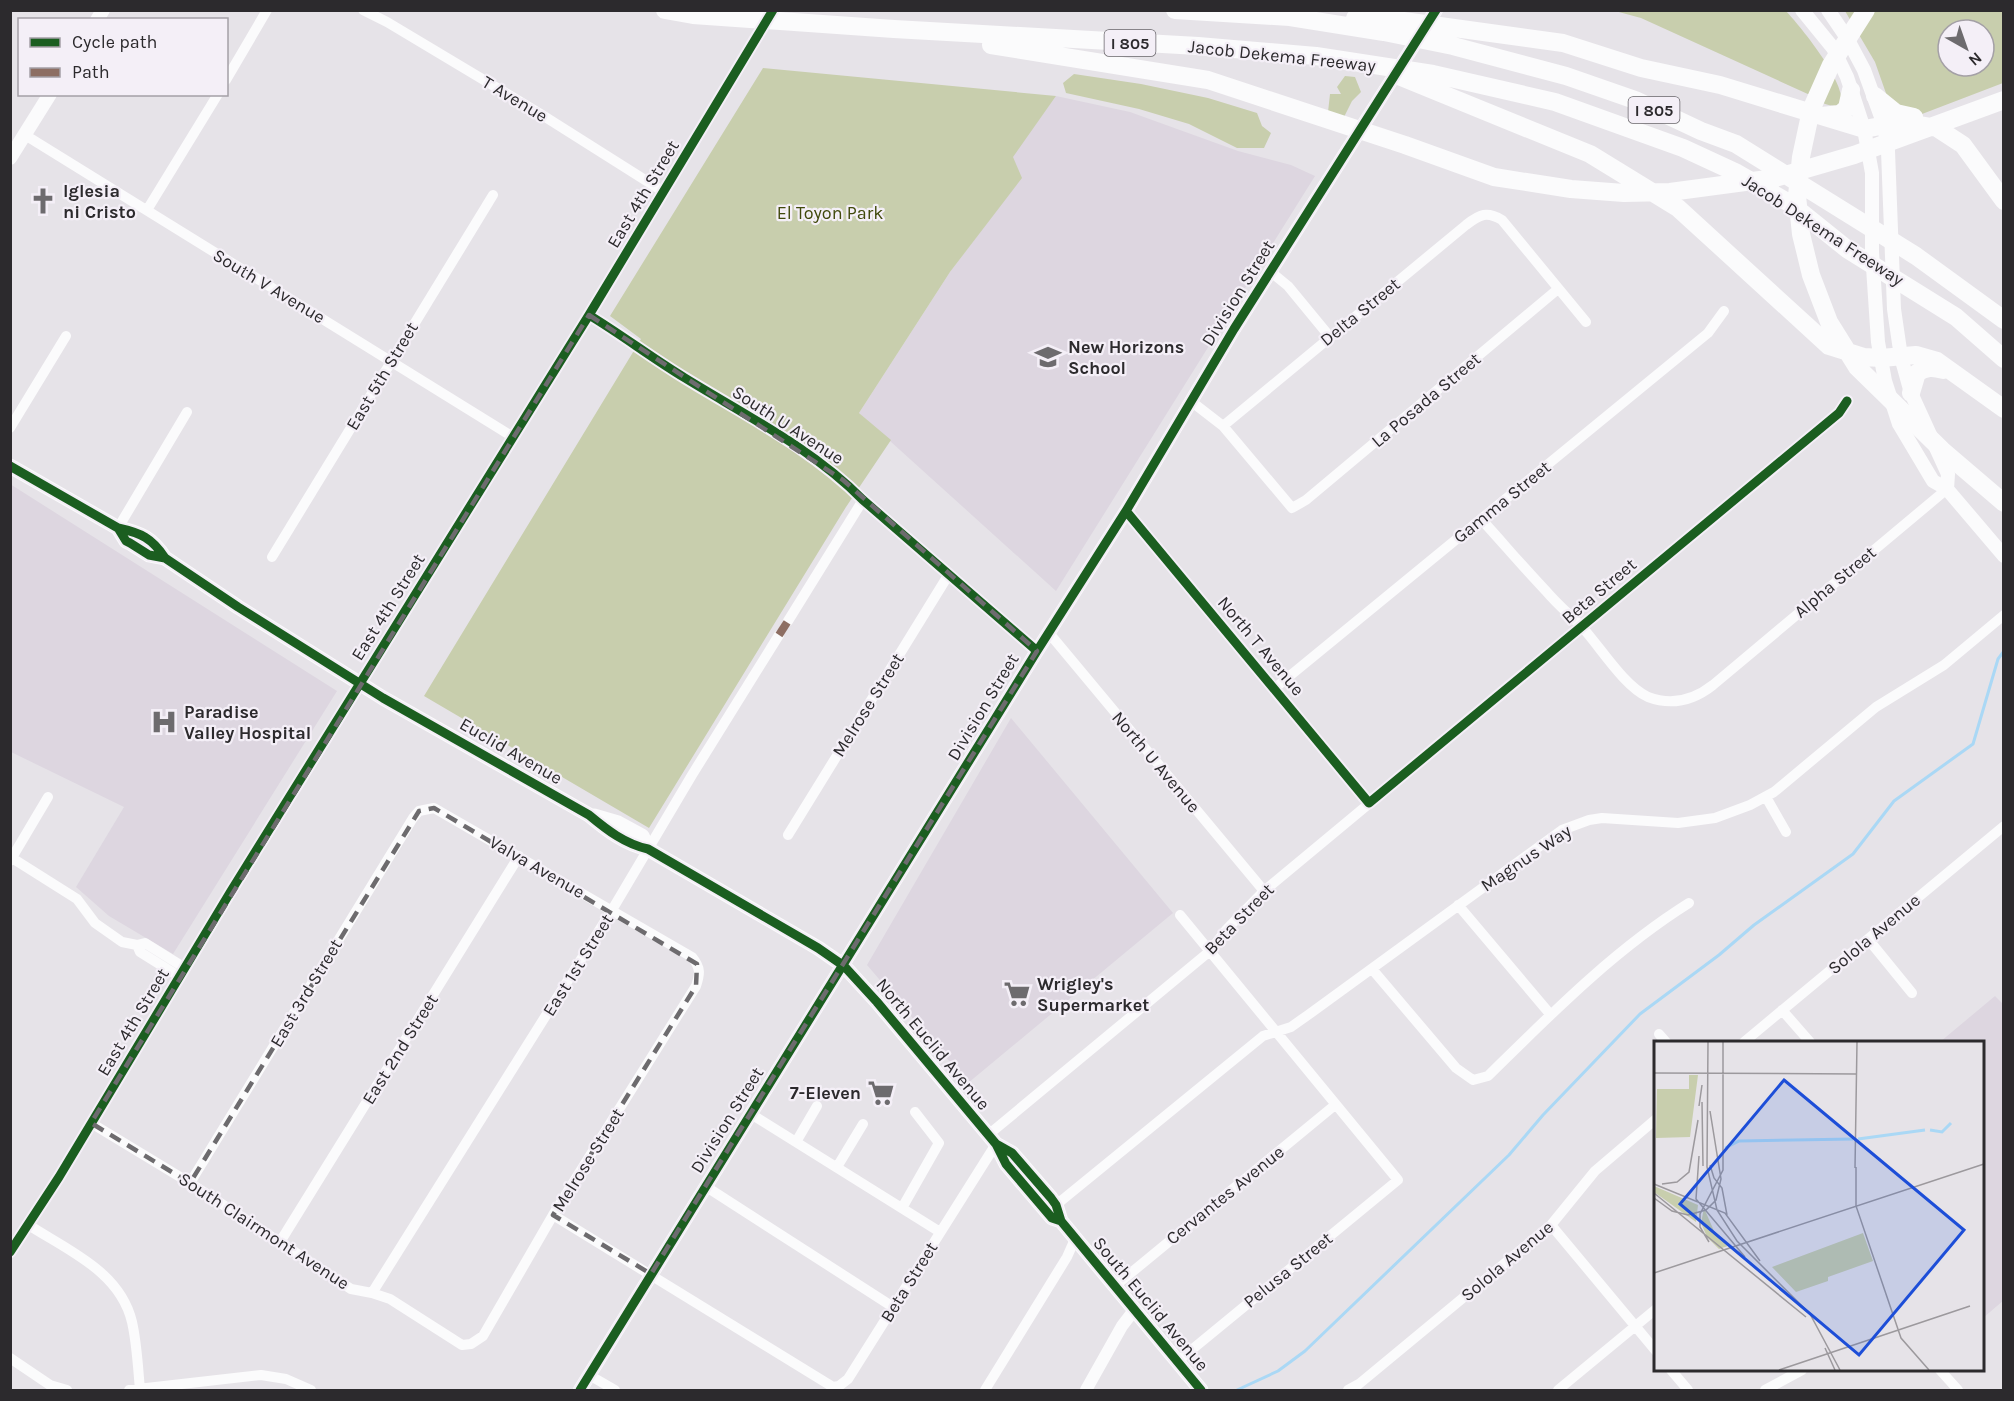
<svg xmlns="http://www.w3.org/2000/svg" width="2014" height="1401" font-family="Karla,sans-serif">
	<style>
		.built { fill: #ddd6e0 }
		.green { fill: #c8cead; fill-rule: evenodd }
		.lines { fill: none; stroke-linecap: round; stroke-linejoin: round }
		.stream { stroke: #aad8f5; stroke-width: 3 }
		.minor { stroke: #fbfbfc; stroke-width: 10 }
		.tertiary { stroke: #fbfbfc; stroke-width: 12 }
		.secondary { stroke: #fbfbfc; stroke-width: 14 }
		.primary { stroke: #fbfbfc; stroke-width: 15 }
		.motorway { stroke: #fbfbfc; stroke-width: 18 }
		.quiet { stroke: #8d6e63; stroke-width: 8; stroke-dasharray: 15 8; stroke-linecap: butt }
		.cycleway-casing { stroke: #f4eff7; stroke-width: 13 }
		.cycleway { stroke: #1b5e20; stroke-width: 9 }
		.marked { fill: none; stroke: #6d6b6e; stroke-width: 4.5; stroke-dasharray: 12 8; stroke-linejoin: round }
		.labels { text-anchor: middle; stroke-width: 4.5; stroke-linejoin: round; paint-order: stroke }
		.shield { fill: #f4eff7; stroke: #68656a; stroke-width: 1.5 }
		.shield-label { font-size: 16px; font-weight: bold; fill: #2c2a2d }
		.street-label { font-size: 18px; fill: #2c2a2d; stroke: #f4eff7 }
		.poi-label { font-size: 18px; font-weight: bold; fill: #2c2a2d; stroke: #f4eff7; text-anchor: start }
		.park-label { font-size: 18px; fill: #40490b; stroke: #f4eff7 }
		.inset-river { fill: none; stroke: #aad8f5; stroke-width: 3 }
		.inset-road { fill: none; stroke: #9c999d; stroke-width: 1.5 }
		.view { fill: #1d4ed8; fill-opacity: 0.15; stroke: #1d4ed8; stroke-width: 3 }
		.inset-edge { fill: none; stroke: #2c2a2d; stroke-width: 3 }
	</style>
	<rect width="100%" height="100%" fill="#e6e3e8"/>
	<path class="built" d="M1056,96L1130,112L1238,151L1291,165L1315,176L1056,591L859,413L950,272L1021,178L1012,157Z
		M10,484L337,691L173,954L109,916L76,887L124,807L11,752Z
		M1011,718L1173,913L968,1083L867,965Z
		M1995,996L2004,1005V1300L1983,1318L1982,1042H1940Z"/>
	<path class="green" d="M1615,11H1786C1800,26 1847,83 1841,104C1828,109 1820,101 1810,95L1641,18Z
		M1845,11H2003V83L1922,114L1903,109L1888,99L1875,62ZM1948,30H1984V66H1948Z
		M763,68L1056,96L1013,157L1022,178L950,272L859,413L891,440L846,507L649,828L424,696L641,339L610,316Z
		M1074,74L1141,84L1208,98L1257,113L1262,126L1271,133L1264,148H1237L1189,124L1139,109L1066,93L1063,83Z
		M1345,76L1355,77L1361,92L1352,101L1344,117L1328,112L1330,94H1341L1337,87Z"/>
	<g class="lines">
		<path class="stream" d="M1237,1390L1278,1371L1305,1351L1509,1155L1543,1115L1640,1014L1719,955L1754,925L1853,854L1894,801L1973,744L1998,659L2004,651"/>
		<path class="minor" d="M363,10L387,22L539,113L664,192
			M226,80L267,10
			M25,135L513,437
			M147,210L218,94
			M1271,272L1288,286L1330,337
			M589,315C622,335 652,358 685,378C745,415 813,449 863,500L1037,651
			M1192,402L1223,426L1292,508L1306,500L1558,289
			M1223,426L1466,225C1480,214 1487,211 1502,220L1586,322
			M10,428L66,336
			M1126,511L1369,803
			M1481,519C1503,543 1524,568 1546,591C1557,604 1570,615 1582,627C1601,648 1624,686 1648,697C1672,706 1694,700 1713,685L1947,489
			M118,528L187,412
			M272,557L493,195
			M788,621L863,500
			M1049,633L1264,891
			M1275,688L1708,333L1724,311
			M1766,797L1786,832
			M788,835L949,574
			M12,858L77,899L95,923L122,942L137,945L145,943L185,968
			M10,861L48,797
			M1458,905L1550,1014
			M1868,939L1912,993
			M137,945L140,952L180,977
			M1372,969L1456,1068L1473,1080L1488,1076C1551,1014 1614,950 1689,903
			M1782,1010L1810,1042
			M1659,1034L1666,1042
			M1744,1042L2004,826
			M751,1114L940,1232
			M91,1123L190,1183L351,1289L372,1293L390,1299L462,1345L471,1344L483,1336L553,1215L696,986C700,974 701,968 692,957L434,808L419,811L413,818L190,1183
			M988,1135L1210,951L1226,930L1264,891L1839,413L1847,401
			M796,1142L817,1106
			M837,1167L863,1124
			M705,1186L893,1307
			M1056,1205L1263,1036L1291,1027L1308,1015L1562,830L1589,820L1602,818L1678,823L1715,818L1750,805L1774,792L1876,707L1944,665L2004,615
			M902,1208L939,1143L915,1112
			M553,1215L833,1387L839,1386L848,1379L996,1144
			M27,1224C67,1250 120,1271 132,1322C137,1344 138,1368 140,1390
			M1551,1225L1656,1351
			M280,1242L519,856
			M1115,1286L1335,1105
			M372,1293L612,910L692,775L779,635
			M10,1358L50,1385L67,1390
			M1178,1361L1398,1180L1180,915
			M1671,1370L1688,1390
			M1940,1370L1958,1390
			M589,1375L615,1390
			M129,1390L261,1375L286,1379L311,1390
			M985,1390L1067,1257L1075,1239
			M1348,1390L1359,1384L1551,1225L1595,1171L1656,1119
			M1558,1390L1656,1309
			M1765,1390L1802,1370"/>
		<path class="tertiary" d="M10,1252L59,1177L231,891L589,315L773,10
			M1086,1390L1122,1326L1135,1309"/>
		<path class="secondary" d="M1802,10L1833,48L1847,77L1864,129L1872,173V252L1878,342L1885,381L1899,424L1933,481L1947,489L2004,556
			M1828,10L1847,38L1864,70L1884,125L1888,151L1894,309L1901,357L1911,393L1948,474L1947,489
			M97,20L103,10
			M10,158L50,94
			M580,1390L1037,651L1126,511L1234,329L1436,10"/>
		<path class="primary" d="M10,466L118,528C141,533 152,538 165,558
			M118,528L126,541L130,543L149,555L165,558L238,607L383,698L589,815C607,830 625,844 648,849L818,948L844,966L877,1002L996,1144L1006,1164L1052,1218L1061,1221
			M594,816L618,823L642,836L648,849
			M996,1144L1012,1153L1051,1198L1056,1205L1061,1221L1201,1390"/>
		<path class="motorway" d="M665,10L693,15L894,29L1198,46L1316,56L1433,74L1555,102L1683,148L1737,173L1791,204L1847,249L1956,317L2004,359
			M1175,10L1290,17L1384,32L1453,46L1566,76L1635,100L1701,131L1736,144L1916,256L2004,320
			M1866,10L1831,65L1811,110L1801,157L1797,196L1801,234L1811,275L1829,322L1857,367L1942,450L2004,503
			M1355,18L1389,19L1563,43L1641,68L1720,85L1864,129L1903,122L1937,128L1963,145L2004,201
			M991,45L1208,80L1405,145L1494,177L1571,189L1624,193L1670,192L1775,178L1854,155L2004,100
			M1401,77L1590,154L1678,208L1829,346L1864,357L1881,358L1916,355L1937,361L2004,409
			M1875,96L1896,113L1914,117
			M1822,116L1840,114L1847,108L1851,90
			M1911,393L1917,373C1926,367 1933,367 1943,370"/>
		<path class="quiet" d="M779,635L788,621"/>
		<g class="cycleway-casing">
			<path id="cycleway" d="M589,315C622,335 652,358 685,378C745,415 813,449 863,500L1037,651
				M10,466L118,528C141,533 152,538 165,558
				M1126,511L1369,803L1839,413L1847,401
				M118,528L126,541L130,543L149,555L165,558L238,607L383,698L589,815C607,830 625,844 648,849L818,948L844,966L877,1002L996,1144L1006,1164L1052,1218L1061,1221
				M996,1144L1012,1153L1051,1198L1056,1205L1061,1221L1201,1390
				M10,1252L59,1177L231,891L589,315L773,10
				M580,1390L1037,651L1126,511L1234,329L1436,10"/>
		</g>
		<use href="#cycleway" class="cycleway"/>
	</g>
	<path class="marked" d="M589,315L843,480L1037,651L651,1274L553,1215L696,986L697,964L434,808L419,811L190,1183L91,1123Z"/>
	<defs>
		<g id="church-bare" transform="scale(2.07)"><path d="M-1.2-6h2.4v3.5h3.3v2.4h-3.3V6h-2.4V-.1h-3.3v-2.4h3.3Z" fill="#6d6b6e" stroke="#f4eff7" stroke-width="2.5" paint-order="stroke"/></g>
		<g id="school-bare" transform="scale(2.07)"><path d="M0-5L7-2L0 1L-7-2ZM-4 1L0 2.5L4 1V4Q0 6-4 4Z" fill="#6d6b6e" stroke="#f4eff7" stroke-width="2.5" paint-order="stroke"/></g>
		<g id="hospital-bare" transform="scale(2.07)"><path d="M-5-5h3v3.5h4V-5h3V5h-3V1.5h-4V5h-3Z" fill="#6d6b6e" stroke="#f4eff7" stroke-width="2.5" paint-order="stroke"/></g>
		<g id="supermarket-bare" transform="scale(2.07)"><path d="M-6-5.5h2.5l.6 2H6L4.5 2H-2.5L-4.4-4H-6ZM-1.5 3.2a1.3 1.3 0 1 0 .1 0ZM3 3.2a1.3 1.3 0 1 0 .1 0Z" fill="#6d6b6e" stroke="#f4eff7" stroke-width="2.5" paint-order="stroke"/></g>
	</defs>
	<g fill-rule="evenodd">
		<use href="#church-bare" x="43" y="201"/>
		<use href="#school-bare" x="1048" y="357"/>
		<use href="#hospital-bare" x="164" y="722"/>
		<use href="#supermarket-bare" x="1017" y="994"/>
		<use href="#supermarket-bare" x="881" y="1093"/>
	</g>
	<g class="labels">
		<g class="shield">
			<rect x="1104.5" y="30" width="51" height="26" rx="4.5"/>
			<rect x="1628.5" y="97" width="51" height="26" rx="4.5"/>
		</g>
		<g class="shield-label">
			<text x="1130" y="49">I 805</text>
			<text x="1654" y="116">I 805</text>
		</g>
		<g class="street-label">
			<text transform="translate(1282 56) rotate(6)" y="6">Jacob Dekema Freeway</text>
			<text transform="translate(515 99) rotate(31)" y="6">T Avenue</text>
			<text transform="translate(643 194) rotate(-59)" y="6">East 4th Street</text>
			<text transform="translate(1823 230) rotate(33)" y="6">Jacob Dekema Freeway</text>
			<text transform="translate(269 286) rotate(31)" y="6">South V Avenue</text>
			<text transform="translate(1238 293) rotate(-58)" y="6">Division Street</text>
			<text transform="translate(1360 312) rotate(-39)" y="6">Delta Street</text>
			<text transform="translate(382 376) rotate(-59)" y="6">East 5th Street</text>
			<text transform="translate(1426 400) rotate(-40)" y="6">La Posada Street</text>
			<text transform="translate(788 425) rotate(33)" y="6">South U Avenue</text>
			<text transform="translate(1502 502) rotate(-39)" y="6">Gamma Street</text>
			<text transform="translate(1835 582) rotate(-40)" y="6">Alpha Street</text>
			<text transform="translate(1599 591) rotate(-40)" y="6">Beta Street</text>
			<text transform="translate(388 607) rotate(-58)" y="6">East 4th Street</text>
			<text transform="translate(1261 646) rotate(50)" y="6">North T Avenue</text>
			<text transform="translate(868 705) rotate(-58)" y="6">Melrose Street</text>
			<text transform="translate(983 707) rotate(-59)" y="6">Division Street</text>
			<text transform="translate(511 751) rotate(30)" y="6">Euclid Avenue</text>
			<text transform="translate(1156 762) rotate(50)" y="6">North U Avenue</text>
			<text transform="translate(1526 858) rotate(-34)" y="6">Magnus Way</text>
			<text transform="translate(537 867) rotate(30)" y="6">Valva Avenue</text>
			<text transform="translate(1239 919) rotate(-46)" y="6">Beta Street</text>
			<text transform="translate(1874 934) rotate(-40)" y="6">Solola Avenue</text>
			<text transform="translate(578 965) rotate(-58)" y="6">East 1st Street</text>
			<text transform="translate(306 993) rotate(-59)" y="6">East 3rd Street</text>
			<text transform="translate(133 1022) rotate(-59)" y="6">East 4th Street</text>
			<text transform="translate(933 1044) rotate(50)" y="6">North Euclid Avenue</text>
			<text transform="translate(400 1049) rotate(-58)" y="6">East 2nd Street</text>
			<text transform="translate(727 1120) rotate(-58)" y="6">Division Street</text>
			<text transform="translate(588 1160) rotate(-58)" y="6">Melrose Street</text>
			<text transform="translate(1225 1195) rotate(-39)" y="6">Cervantes Avenue</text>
			<text transform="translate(264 1231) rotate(33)" y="6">South Clairmont Avenue</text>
			<text transform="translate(1507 1261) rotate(-40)" y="6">Solola Avenue</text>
			<text transform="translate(1288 1270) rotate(-39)" y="6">Pelusa Street</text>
			<text transform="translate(909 1282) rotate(-58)" y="6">Beta Street</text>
			<text transform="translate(1151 1304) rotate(50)" y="6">South Euclid Avenue</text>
		</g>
		<g class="poi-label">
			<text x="63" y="197">Iglesia<tspan x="63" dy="21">ni Cristo</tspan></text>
			<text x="1068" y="353">New Horizons<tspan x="1068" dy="21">School</tspan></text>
			<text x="184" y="718">Paradise<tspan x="184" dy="21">Valley Hospital</tspan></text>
			<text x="1037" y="990">Wrigley's<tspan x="1037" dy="21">Supermarket</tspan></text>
			<text x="861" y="1099" text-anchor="end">7-Eleven</text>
		</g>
		<g class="park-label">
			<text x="830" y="219">El Toyon Park</text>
		</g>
	</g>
	<g transform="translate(1654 1041)">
		<rect width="330" height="330" fill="#e6e3e8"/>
		<path d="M35,34H44L36,96L2,97L3,48H35ZM0,145L44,164L42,181L0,151ZM50,167L60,190L74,205L65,208L53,196L47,182ZM209,192L219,220L174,236V240L142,251L118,226Z" fill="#c8cead"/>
		<path class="inset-river" d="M276,89L288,91L297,82M204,98L271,89M71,107L85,100L199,98"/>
		<path class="inset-road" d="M54,1L53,126L63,169L83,200L156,273L186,329M0,32L202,33M48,61L49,125M45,65L48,44M45,115L42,158L91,216M56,124L60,137L68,147L73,174M202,126V165L247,297L275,329M201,127L203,1M0,143L71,172L106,220M8,143L23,141L35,131L44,79M0,152L152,276M0,157L18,170L34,174L52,169L62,159L67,138L56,70M55,201L46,186V173L69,129V1M0,232L330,123M171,307L181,329M125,329L316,265"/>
		<path class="view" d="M130,39L310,189L205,314L26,163Z"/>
		<rect width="330" height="330" class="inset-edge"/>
	</g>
	<rect width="2014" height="1401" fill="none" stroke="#2c2a2d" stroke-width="24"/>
	<rect x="18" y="18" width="210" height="78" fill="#f4eff7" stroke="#a4a0a6" stroke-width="1.5"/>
	<rect x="30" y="38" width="30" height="9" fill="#1b5e20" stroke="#a4a0a6" stroke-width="1.5"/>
	<text x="72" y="48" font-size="18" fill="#2c2a2d">Cycle path</text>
	<rect x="30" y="68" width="30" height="9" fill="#8d6e63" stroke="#a4a0a6" stroke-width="1.5"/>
	<text x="72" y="78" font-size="18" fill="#2c2a2d">Path</text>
	<g transform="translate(1966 48) rotate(140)"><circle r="28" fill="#f4eff7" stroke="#a4a0a6" stroke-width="1.5"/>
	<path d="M0-4.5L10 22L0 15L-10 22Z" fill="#6d6b6e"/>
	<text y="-9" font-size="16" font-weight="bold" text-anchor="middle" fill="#2c2a2d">N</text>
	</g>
</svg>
